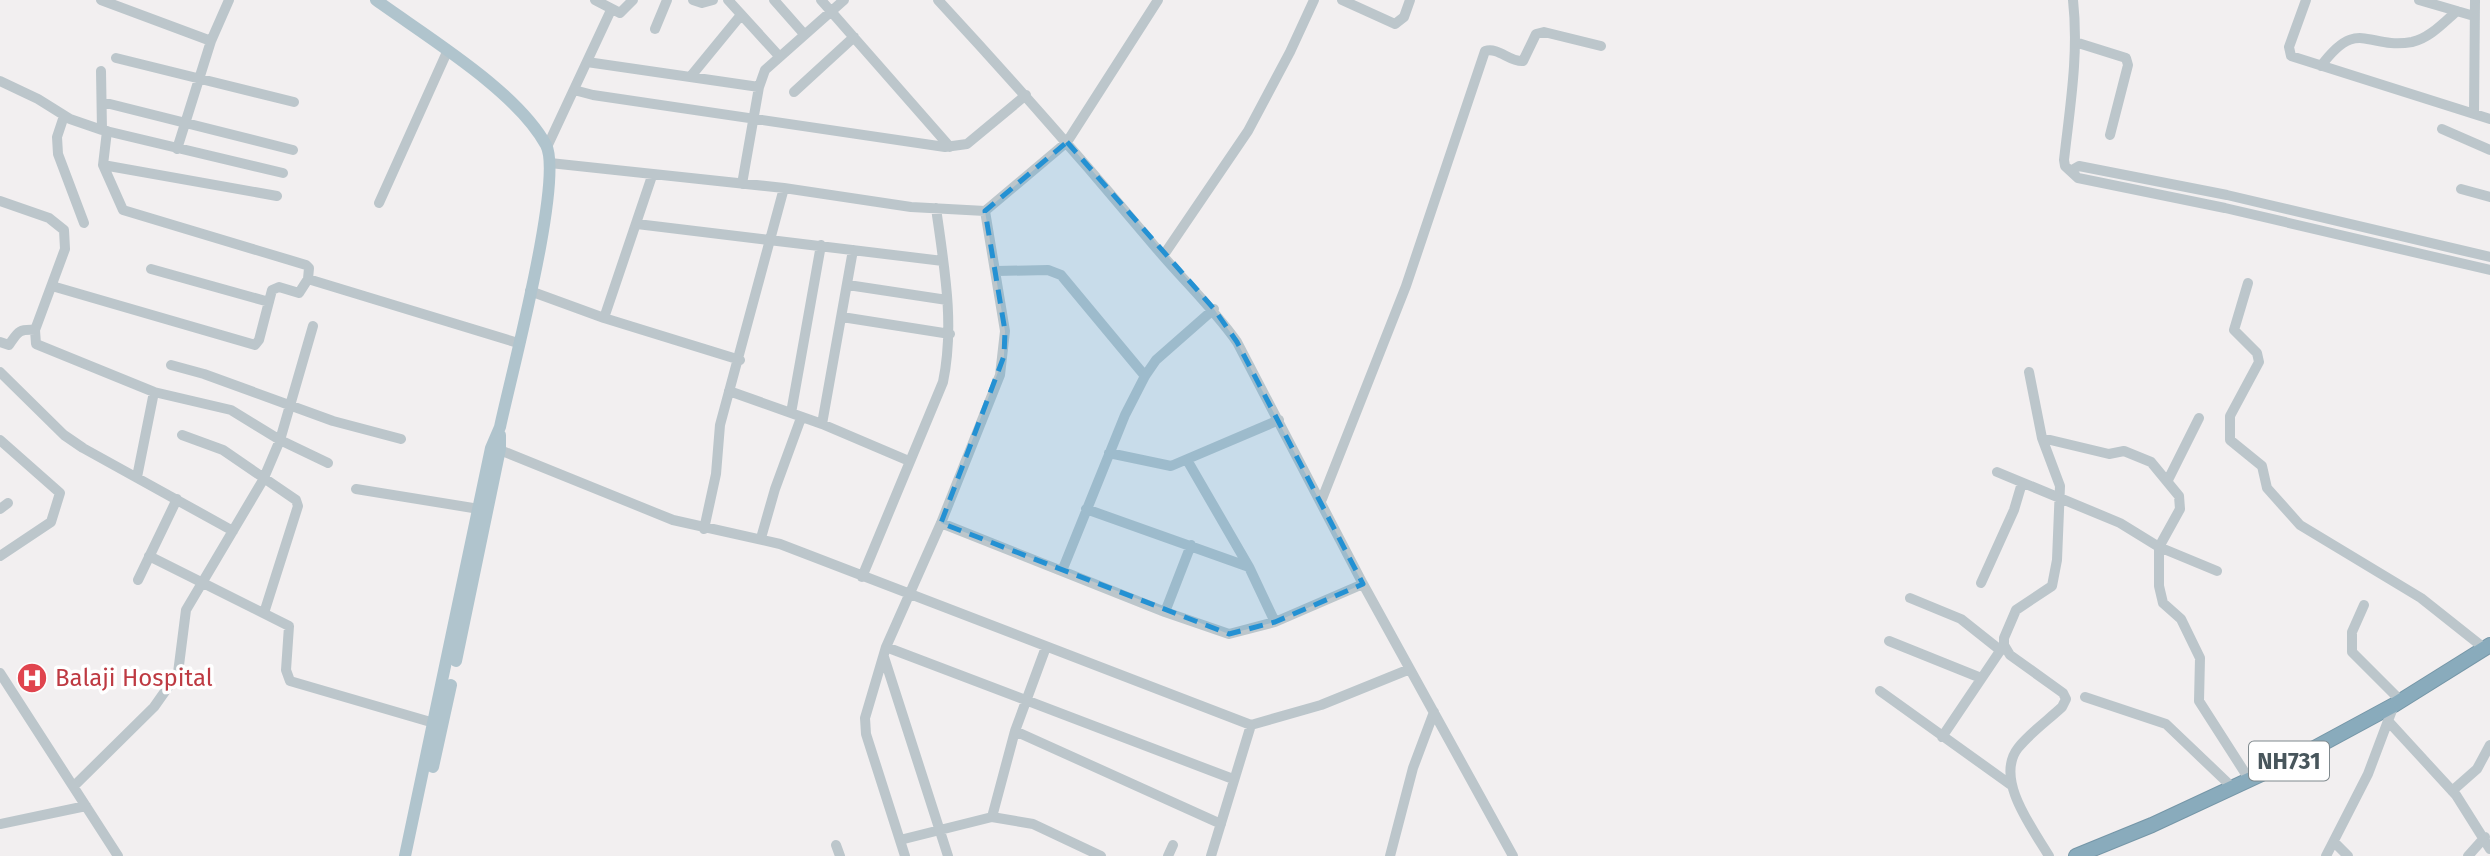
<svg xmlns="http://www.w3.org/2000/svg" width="2490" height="856" font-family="'Fira Sans',sans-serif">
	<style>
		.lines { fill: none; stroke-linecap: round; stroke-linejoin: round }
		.highway-casing { stroke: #7596a7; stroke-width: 16 }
		.minor { stroke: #bcc6cb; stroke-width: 10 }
		.major { stroke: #b0c4cd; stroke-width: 12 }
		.highway { stroke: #89abbc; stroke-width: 14 }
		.marked { fill: #2491d3; fill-opacity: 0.2; stroke: #2491d3; stroke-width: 5; stroke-dasharray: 14 9; stroke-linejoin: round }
		.labels { text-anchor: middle; stroke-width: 7; stroke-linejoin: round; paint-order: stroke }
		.shield { fill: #fff; stroke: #7f898d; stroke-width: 2 }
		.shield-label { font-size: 23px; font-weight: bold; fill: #48565c }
		.health-label { font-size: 24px; fill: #be3a42; stroke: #fff; text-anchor: start }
	</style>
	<rect width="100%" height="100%" fill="#f2eff0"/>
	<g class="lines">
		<g class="highway-casing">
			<path id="highway" d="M2076,856L2152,825L2296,758L2394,705L2490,645"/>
		</g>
		<path class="minor" d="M101,0L211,41
			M595,0L620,13L633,0
			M693,0L702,3L713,0
			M728,0L779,56
			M774,0L804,34
			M821,0L950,147
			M938,0C1013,81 1086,164 1157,249C1184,281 1213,308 1237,342L1363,584L1513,856
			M1342,0L1395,24L1404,17L1410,0
			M2073,0C2079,54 2070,106 2064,160L2065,166L2078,178L2225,208L2490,270
			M2306,0L2289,47L2291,56L2490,119
			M2419,0L2474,16
			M655,29L667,0
			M2075,42L2126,58L2128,65L2110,135
			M116,58L294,102
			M587,62L759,87
			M2321,66C2358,16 2367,50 2412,42C2430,38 2444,22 2457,11
			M101,71L102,130
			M691,76L741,15
			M0,81L38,99L70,119L102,130L283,173
			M574,90L593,95L945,147L967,144L1026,95
			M794,92L854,37
			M102,102L293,150
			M2474,114L2475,0
			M64,116L57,137L58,154L84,223
			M2442,129L2490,150
			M107,131L103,165L123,210L306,265L309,268L308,279L518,343
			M547,147L611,10
			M177,149L211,41L229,0
			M550,163L784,188L911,207L985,211L1067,142L1158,0
			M103,165L277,196
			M2072,170L2079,166L2227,195L2490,257
			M742,184L759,87L765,70L844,0
			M2461,189L2490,197
			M0,201L49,218L64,230L65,249L35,330L36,344L154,392L231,410L280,440L328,463
			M379,203L447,52
			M637,224L943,261
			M1163,256L1248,131L1290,52L1314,0
			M151,269L269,302
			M997,271L1048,270L1061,275L1145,376
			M2248,283L2234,330L2257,353L2259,362L2230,416V440L2262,466L2267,488L2300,525L2421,598L2484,648
			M848,285L947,300
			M52,286L255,345L259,340L272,290L279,287L299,293L308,279
			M530,291L604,318L740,360
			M842,317L950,334
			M604,318L652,176
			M0,342L9,345C18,332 18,329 35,330
			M171,365L204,374L333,421L401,439
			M0,372L64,435L83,448L233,531
			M2029,372L2042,438L2060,486L2057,560L2052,586L2016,610L2004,638V645L2010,655L2063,693L2066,699L2062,707C2048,720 2030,733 2018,748C1994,779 2033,829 2049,856
			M729,391L822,424L909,461
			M791,413L821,245
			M822,424L853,250
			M182,435L223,450L296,500L298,506L264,613
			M2042,438L2109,454L2124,451L2151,462L2179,496L2180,509L2159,547V586L2163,603L2181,619L2200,658L2199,701L2249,779
			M0,440L60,493L51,522L0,556
			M495,448L673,520L780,544L1251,725L1321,705L1410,669
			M1109,453L1171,466L1279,420
			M1187,460L1249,567L1275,622
			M1997,472L2120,523L2159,547L2217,571
			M137,477L154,392
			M2168,480L2199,418
			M356,489L479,509
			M1322,499L1406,286L1485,51C1499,47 1509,62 1523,61L1536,34L1544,32L1601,46
			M0,509L8,503
			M1086,509L1249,567
			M941,523L1165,612L1229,634L1275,622L1363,584
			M704,529L716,474L720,425L784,188
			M761,538L775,489L801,418
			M149,556L289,626L286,670L290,681L434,723
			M1062,571L1125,415L1145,376L1156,360L1214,309
			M862,577L943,382C955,324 944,266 936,208
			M138,580L177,499
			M1981,583L2014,510L2022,483
			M1910,598L1961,619L2000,650
			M2364,605L2352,632V652L2401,701
			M1165,612L1191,545
			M1889,641L1981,678
			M886,647L1233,779
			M884,657L948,856
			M0,673L118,856
			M1880,691L2011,785
			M2085,697L2166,724L2232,787
			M2388,721L2456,795L2490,849
			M1015,731L1221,824
			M1942,737L2004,645
			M74,786L154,707L178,673L186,610L263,480L280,440L313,326
			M2452,791L2477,769L2490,745
			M992,817L1015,731L1046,647
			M0,824L86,806
			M900,840L992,817L1033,824L1101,856
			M2334,842L2348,856
			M836,845L840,856
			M905,856L866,734L865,718L886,647L941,523L1000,375L1005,331L985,211
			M1168,856L1173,845
			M1211,856L1251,725
			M1390,856L1413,768L1434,712
			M2326,856L2368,774L2394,705
			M2468,856L2485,837"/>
		<path class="major" d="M376,0C427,37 517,91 546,145C564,179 510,379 500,427L491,448L405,856
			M456,661L500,449V435
			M433,767L451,685"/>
		<use href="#highway" class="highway"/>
	</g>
	<path class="marked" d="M1067,142L1214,309L1237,342L1363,584L1275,622L1229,634L941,523L1004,356L1005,331L985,211Z"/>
	<defs>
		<g id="hospital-disc" transform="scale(1.575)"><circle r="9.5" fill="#e0444e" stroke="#fff"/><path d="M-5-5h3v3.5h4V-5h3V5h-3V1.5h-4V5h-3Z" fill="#fff"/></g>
	</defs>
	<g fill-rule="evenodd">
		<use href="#hospital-disc" x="32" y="678"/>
	</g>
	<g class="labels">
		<rect class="shield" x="2249" y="741.5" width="80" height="39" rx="5"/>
		<g class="shield-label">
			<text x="2289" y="769">NH731</text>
		</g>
		<g class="health-label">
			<text x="55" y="686">Balaji Hospital</text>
		</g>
	</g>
</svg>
